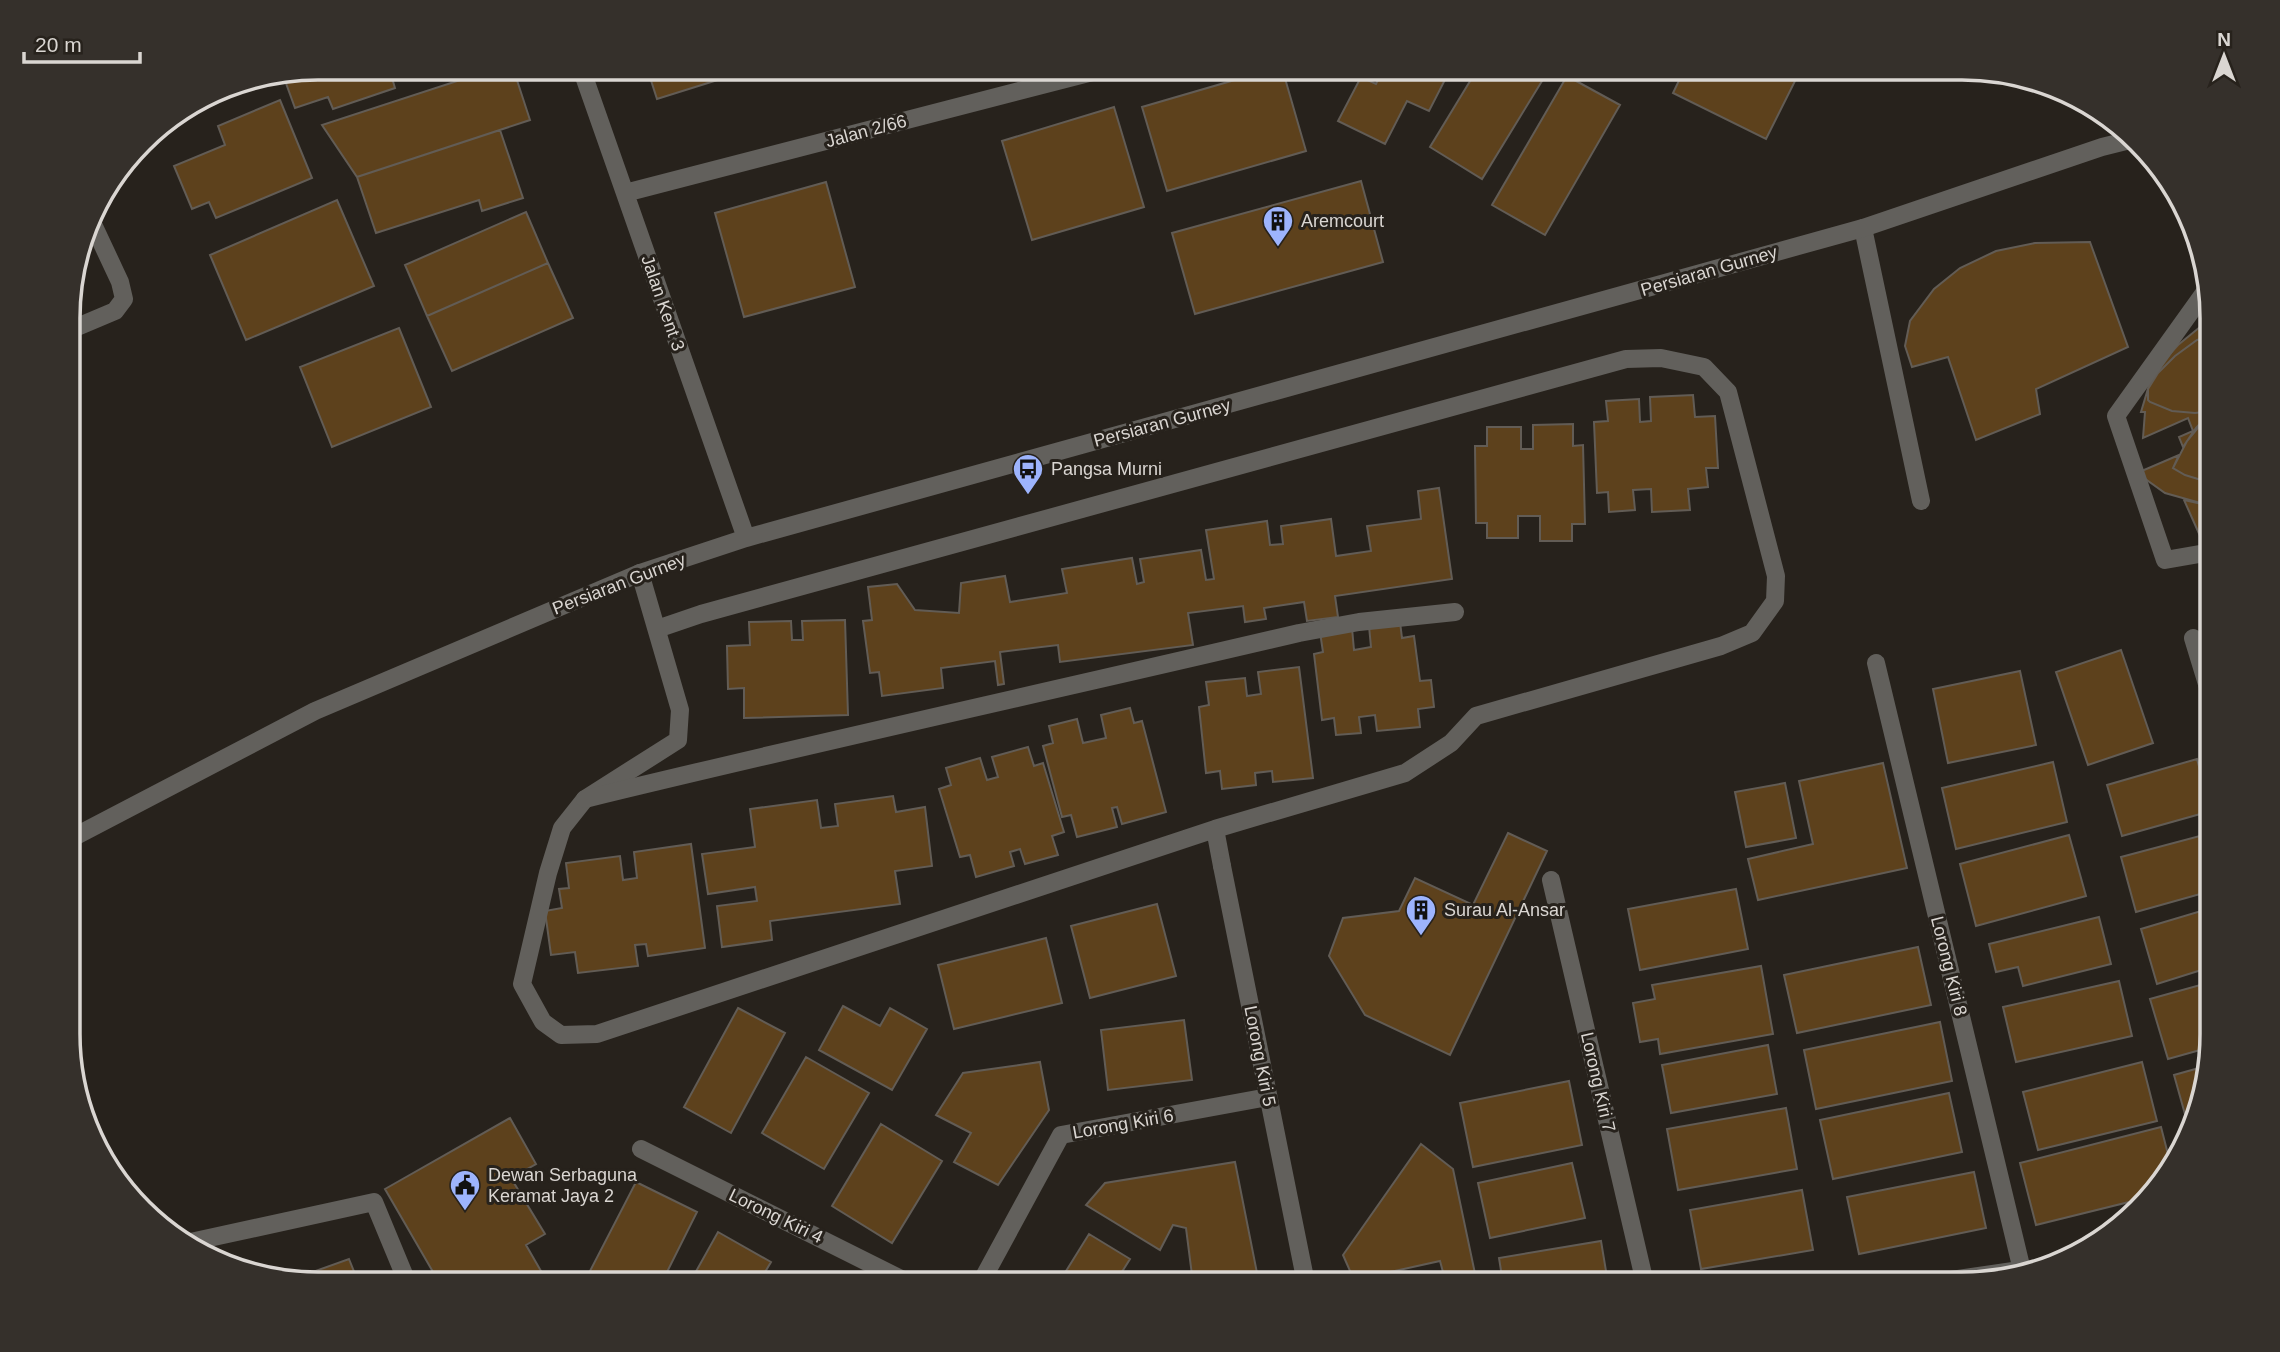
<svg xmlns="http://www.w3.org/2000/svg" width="2280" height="1352" font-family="Helvetica,sans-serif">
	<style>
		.building { fill: #5d411c; stroke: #625c55; stroke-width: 2 }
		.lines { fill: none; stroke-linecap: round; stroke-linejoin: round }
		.service { stroke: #62605c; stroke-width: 18 }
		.pedestrian { stroke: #62605c; stroke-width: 18 }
		.minor { stroke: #62605c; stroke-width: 18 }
		.labels { text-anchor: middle; stroke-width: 6; stroke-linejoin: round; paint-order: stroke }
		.street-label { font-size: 18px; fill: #dad6d2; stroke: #27221c }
		.poi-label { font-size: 18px; fill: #dad6d2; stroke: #27221c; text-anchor: start }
		.rim { fill: none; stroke: #dad6d2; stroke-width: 3.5 }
	</style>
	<rect width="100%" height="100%" fill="#27221c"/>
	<path class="building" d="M319,68H389L395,88L333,109L328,97L295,108L283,75Z
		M497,68H513L530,120L357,177L322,125Z
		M647,68H742L743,72L657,99Z
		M1276,68H1282L1306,151L1167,191L1142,107Z
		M1384,68H1451L1429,111L1407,101L1385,144L1338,121L1361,77L1376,84Z
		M1478,68H1550L1482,179L1430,147Z
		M1685,68H1774L1796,79L1766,139L1673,93Z
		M1838,68H1861L1857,77Z
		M1567,76L1620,105L1545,235L1492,205Z
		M280,100L312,178L216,218L209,202L192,209L174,166L225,145L218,126Z
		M1114,107L1144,207L1032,240L1002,141Z
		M500,130L523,198L482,211L479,200L376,233L357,177Z
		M1361,181L1383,262L1195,314L1172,233Z
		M826,182L855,287L744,317L715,213Z
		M337,200L374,286L246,340L210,255Z
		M526,212L548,263L427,316L405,265Z
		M2090,242L2128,347L2036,389L2040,414L1976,440L1948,357L1912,367L1905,346L1910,321L1934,289L1960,268L1996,251L2035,243Z
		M548,263L573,318L452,371L427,316Z
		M2211,318V412L2196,428L2183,447L2179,437L2193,431L2188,418L2143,438L2145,412H2141L2150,382L2168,356L2178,345Z
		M399,328L431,407L332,447L300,367Z
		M2205,338L2211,339V411L2195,413L2172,411L2150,402L2148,400V389L2158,373L2175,356L2197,340Z
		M1693,395L1695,417L1715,416L1718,468H1706L1708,487L1688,489L1690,510L1652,512L1651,489L1633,490L1635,510L1609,512L1608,492L1597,493L1594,422L1608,421L1606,401L1639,399L1640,422L1651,421L1650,397Z
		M2211,412V483L2185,475L2173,468L2187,441Z
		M1573,424V446L1583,445L1585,524H1572V541H1540V516H1518V538H1487V523H1476L1475,446H1487V427H1521V449H1533V425Z
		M2179,455L2173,468L2185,475L2211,483V506L2165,493L2137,473Z
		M1439,488L1452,579L1335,596L1338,617L1307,621L1304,602L1264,608L1266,619L1245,622L1243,606L1188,613L1193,645L1060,662L1058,645L1000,652L1004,684L998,685L995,661L941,668L943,688L882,696L879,672L870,673L863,621L872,620L868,587L897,584L915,610L959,613L961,583L1005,576L1010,602L1067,593L1062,569L1132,558L1137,584L1144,582L1140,559L1201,550L1206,580L1214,579L1206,530L1267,521L1270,545L1283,544L1281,526L1331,519L1336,556L1371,551L1367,526L1421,519L1418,491Z
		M2184,500L2211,506V536L2201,538Z
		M845,620L848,715L744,718V688L728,689L727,646L750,645L749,622L791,621L792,640H803L802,621Z
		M1400,622L1402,638L1414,636L1420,681L1431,680L1434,707L1418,709L1420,727L1377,731L1375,715L1359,717L1361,733L1336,735L1334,718L1322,720L1314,654L1323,652L1320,632L1352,628L1354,650L1371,647L1369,626Z
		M2121,650L2153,743L2088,765L2056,672Z
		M1299,667L1313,778L1273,782L1272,771L1255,773L1256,785L1222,789L1220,771L1206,773L1199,707L1209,705L1206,682L1245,678L1247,696L1261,694L1258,672Z
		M2020,671L2036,745L1948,763L1933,689Z
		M1130,708L1134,723L1142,721L1166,812L1122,824L1117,807L1112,808L1117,827L1077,837L1071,815L1062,817L1043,746L1053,743L1049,726L1077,719L1083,743L1106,738L1101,715Z
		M1028,747L1034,766L1043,763L1064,832L1052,836L1058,855L1025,864L1020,849L1010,852L1014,866L976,877L970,855L960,857L939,789L951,785L946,768L980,758L987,780L998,777L992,757Z
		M2197,759L2211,811L2122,836L2107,785Z
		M2053,762L2067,822L1956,849L1942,788Z
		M1883,763L1907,868L1758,900L1748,859L1813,844L1799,781Z
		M1785,783L1796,838L1746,847L1735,792Z
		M893,796L896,812L925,807L932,866L895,871L900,904L770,921L772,940L722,947L717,906L757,901L755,887L708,894L702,854L755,847L750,809L817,800L821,828L838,826L835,804Z
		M1508,833L1547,851L1450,1055L1365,1015L1329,956L1343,918L1399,911L1415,878L1473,905Z
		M2211,833V891L2136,912L2121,857Z
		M2069,835L2086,896L1976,926L1960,864Z
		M691,844L705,948L648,956L646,944L635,945L638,966L578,973L575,952L551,955L545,911L562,908L559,889L569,888L566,863L620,856L623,880L637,878L634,852Z
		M1736,889L1748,949L1640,970L1628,909Z
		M1157,904L1176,976L1090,998L1071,926Z
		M2211,908V967L2157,984L2141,929Z
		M2099,917L2111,964L2023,986L2018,967L1996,972L1989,944Z
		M1046,938L1062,1003L954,1029L938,965Z
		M1918,947L1931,1005L1797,1033L1784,975Z
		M1761,966L1773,1034L1660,1054L1658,1039L1640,1042L1633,1003L1655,999L1652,985Z
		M2119,981L2132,1036L2016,1062L2003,1007Z
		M2211,982V1047L2168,1059L2150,999Z
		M843,1006L880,1026L890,1008L927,1029L892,1090L819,1050Z
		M738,1008L785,1033L731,1133L684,1107Z
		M1184,1020L1192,1080L1108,1090L1101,1030Z
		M1940,1022L1952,1081L1816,1109L1804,1050Z
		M1768,1045L1777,1094L1671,1113L1662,1065Z
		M806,1057L869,1093L824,1169L762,1133Z
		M1040,1062L1049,1110L998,1185L954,1162L971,1133L936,1115L963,1073Z
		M2142,1062L2157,1121L2038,1150L2023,1092Z
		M2206,1066L2188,1125L2174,1075Z
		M1569,1081L1582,1145L1473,1167L1460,1103Z
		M1949,1093L1962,1152L1833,1179L1820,1120Z
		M1786,1108L1797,1169L1678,1190L1667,1129Z
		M510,1118L536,1164L511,1178L545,1234L526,1245L545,1278L534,1284H464L460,1276L447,1284H440L385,1189Z
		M881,1124L942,1161L892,1243L832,1206Z
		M2161,1127L2171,1166L2137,1200L2036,1225L2020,1163Z
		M1421,1144L1453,1169L1477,1283H1446L1440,1261L1354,1280L1343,1255Z
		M1235,1162L1259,1283H1193L1186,1228L1173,1225L1160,1250L1086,1205L1105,1183Z
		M1572,1163L1585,1218L1490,1238L1478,1183Z
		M1974,1172L1986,1228L1859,1254L1847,1197Z
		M636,1182L697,1212L661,1284H615L590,1271Z
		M1802,1190L1813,1250L1701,1269L1690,1210Z
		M718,1232L771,1262L758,1284H689Z
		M1089,1234L1130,1259L1115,1283L1058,1284Z
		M1601,1241L1608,1283H1503L1499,1258Z
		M349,1259L359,1284H318L296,1278Z
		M795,1277L806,1284H791Z"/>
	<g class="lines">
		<path class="service" d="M1863,228L1921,501
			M2207,289L2116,416L2165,560L2211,552
			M640,573L680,710L678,740L585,799L562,828L548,873L522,984L543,1022L561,1035L597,1034L1215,829L1405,773L1451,743L1476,716L1721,646L1752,633L1775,601L1776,576L1728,392L1704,367L1661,358L1626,359L701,614L657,629
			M1215,829L1222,866
			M186,1243L374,1202L408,1284"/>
		<path class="pedestrian" d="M585,799C822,741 1061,689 1299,633L1359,622L1455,612"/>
		<path class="minor" d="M581,68L746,538
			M625,193L1108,68
			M70,330L115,311L124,299L120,282L91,220
			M2193,638L2211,697
			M1876,663L2022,1270
			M70,839L315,711L640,573L746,538L1863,228L2102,147L2126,141
			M1222,866L1306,1283
			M1551,880L1645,1283
			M641,1149L911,1284
			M1930,1283L2020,1270
			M980,1284L1061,1135L1268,1097"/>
	</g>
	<defs>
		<g id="building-pin" transform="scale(1.575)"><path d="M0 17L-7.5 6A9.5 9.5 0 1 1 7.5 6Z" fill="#9db4fd" stroke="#27221c"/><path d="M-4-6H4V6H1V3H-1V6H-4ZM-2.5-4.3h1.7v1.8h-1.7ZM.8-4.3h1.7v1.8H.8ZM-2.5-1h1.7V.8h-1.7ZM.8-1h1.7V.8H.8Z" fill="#111"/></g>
		<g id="bus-pin" transform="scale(1.575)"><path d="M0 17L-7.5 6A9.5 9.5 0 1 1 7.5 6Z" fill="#9db4fd" stroke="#27221c"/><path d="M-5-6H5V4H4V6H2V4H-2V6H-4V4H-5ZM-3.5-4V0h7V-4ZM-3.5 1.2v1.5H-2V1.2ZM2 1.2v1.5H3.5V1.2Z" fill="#111"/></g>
		<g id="civic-pin" transform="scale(1.575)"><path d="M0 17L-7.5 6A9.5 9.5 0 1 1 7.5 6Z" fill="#9db4fd" stroke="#27221c"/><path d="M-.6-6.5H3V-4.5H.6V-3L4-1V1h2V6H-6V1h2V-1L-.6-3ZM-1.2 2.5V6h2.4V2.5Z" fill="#111"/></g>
	</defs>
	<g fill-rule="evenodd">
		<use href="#building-pin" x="1278" y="221"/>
		<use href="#bus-pin" x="1028" y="469"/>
		<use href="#building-pin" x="1421" y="910"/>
		<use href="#civic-pin" x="465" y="1185"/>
	</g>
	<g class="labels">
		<g class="street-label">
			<text transform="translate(866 131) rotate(-15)" y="6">Jalan 2/66</text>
			<text transform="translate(1709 271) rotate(-16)" y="6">Persiaran Gurney</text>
			<text transform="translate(663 303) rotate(71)" y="6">Jalan Kent 3</text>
			<text transform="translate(1162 423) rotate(-15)" y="6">Persiaran Gurney</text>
			<text transform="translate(619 584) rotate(-21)" y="6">Persiaran Gurney</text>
			<text transform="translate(1949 966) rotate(76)" y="6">Lorong Kiri 8</text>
			<text transform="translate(1260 1056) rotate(79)" y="6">Lorong Kiri 5</text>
			<text transform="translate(1598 1082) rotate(77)" y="6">Lorong Kiri 7</text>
			<text transform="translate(1123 1124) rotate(-10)" y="6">Lorong Kiri 6</text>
			<text transform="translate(776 1216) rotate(26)" y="6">Lorong Kiri 4</text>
		</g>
		<g class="poi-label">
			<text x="1301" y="227">Aremcourt</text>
			<text x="1051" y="475">Pangsa Murni</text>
			<text x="1444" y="916">Surau Al-Ansar</text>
			<text x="488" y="1181">Dewan Serbaguna<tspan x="488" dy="21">Keramat Jaya 2</tspan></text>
		</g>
	</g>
	<path d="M0 0H2280V1352H0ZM318 80H1962A238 238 0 0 1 2200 318V1034A238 238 0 0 1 1962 1272H318A238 238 0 0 1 80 1034V318A238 238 0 0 1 318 80Z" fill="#35302b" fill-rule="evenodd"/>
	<path class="rim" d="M318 80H1962A238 238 0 0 1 2200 318V1034A238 238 0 0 1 1962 1272H318A238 238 0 0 1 80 1034V318A238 238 0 0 1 318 80Z"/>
	<g transform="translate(2224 56)" stroke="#27221c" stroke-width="5" paint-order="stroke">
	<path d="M0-5L12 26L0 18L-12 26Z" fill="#dad6d2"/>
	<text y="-10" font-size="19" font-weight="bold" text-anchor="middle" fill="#dad6d2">N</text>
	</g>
	<path d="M24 52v10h116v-10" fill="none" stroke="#dad6d2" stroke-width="3.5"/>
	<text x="35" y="52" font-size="21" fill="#dad6d2" stroke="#27221c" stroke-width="5" paint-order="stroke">20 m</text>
</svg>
